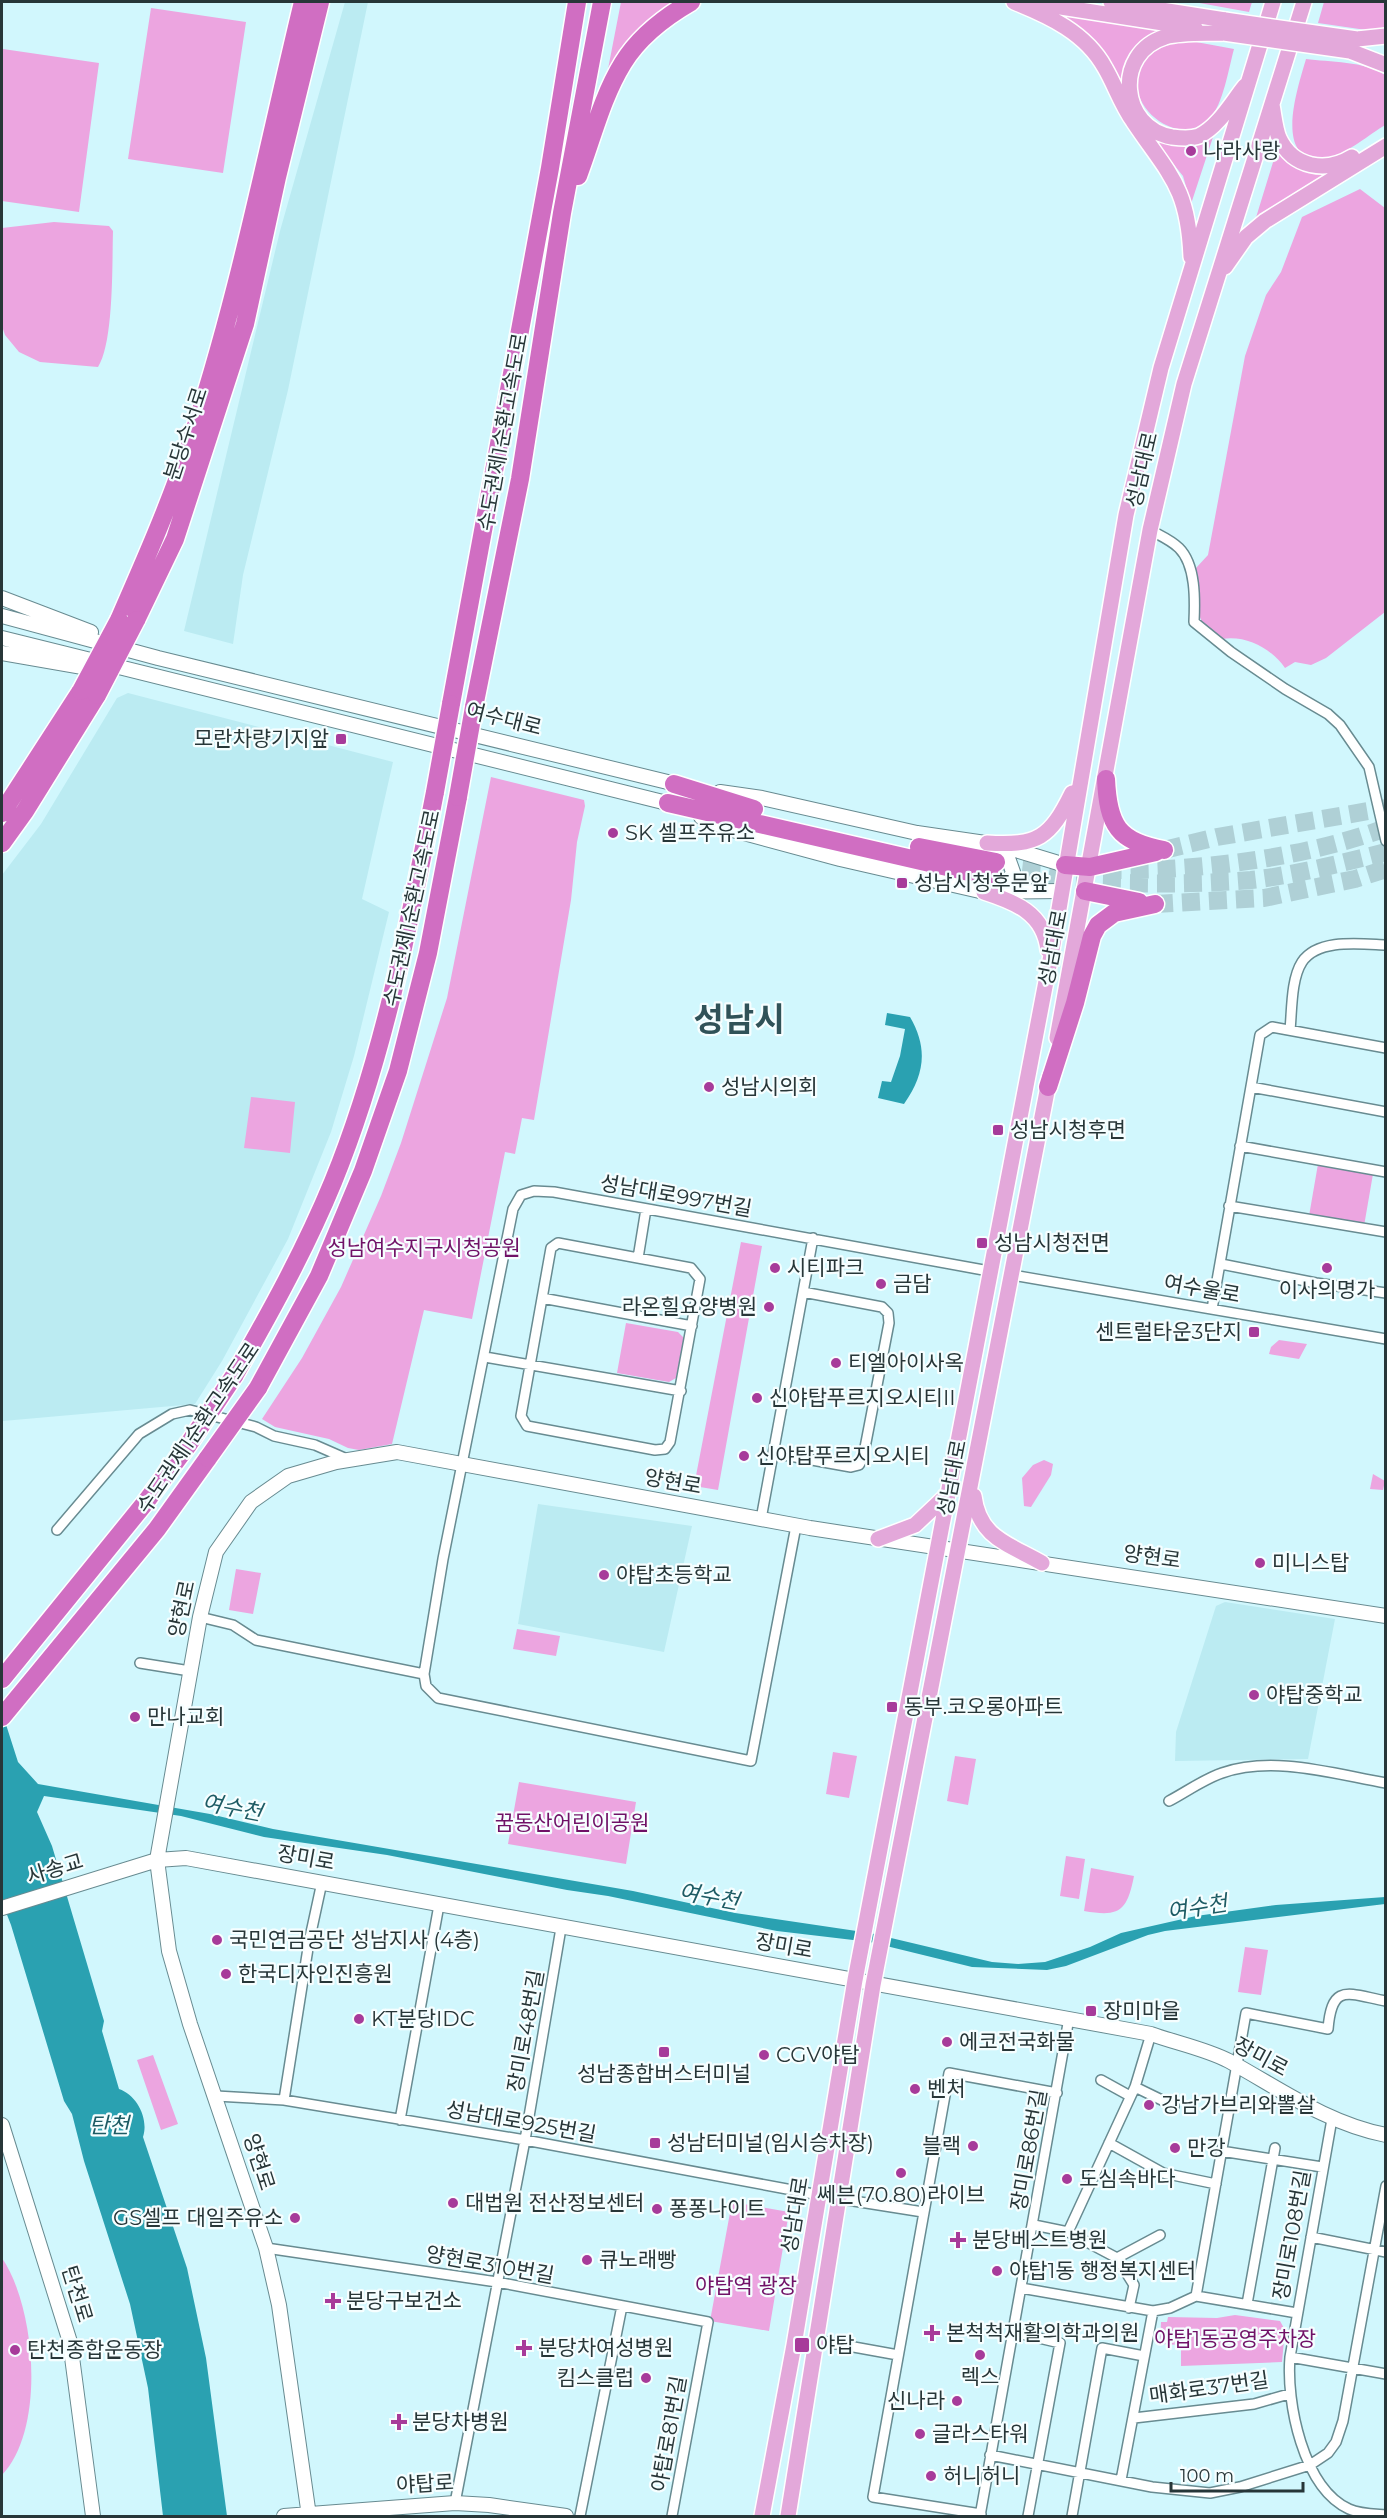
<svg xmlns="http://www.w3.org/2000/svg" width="1387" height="2518" font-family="Montserrat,'Noto Sans KR',sans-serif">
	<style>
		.built { fill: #bbebf2 }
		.green { fill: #eca5e0 }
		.water { fill: #2aa1b1 }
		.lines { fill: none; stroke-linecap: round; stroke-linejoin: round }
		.highway-tunnel { stroke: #afd0d6; stroke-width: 18; stroke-dasharray: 18 9; stroke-linecap: butt }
		.street-casing { stroke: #688b91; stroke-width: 12 }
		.secondary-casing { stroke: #688b91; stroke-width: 16 }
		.primary-casing { stroke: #fff; stroke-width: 18 }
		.highway-casing { stroke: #fff; stroke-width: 21 }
		.street { stroke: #fff; stroke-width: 9 }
		.secondary { stroke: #fff; stroke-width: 14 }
		.primary { stroke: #e3a8da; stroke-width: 15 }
		.highway { stroke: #d06ec2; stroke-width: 18 }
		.primary-bridge-casing { stroke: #fff; stroke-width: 18; stroke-linecap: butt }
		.highway-bridge-casing { stroke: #fff; stroke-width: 21; stroke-linecap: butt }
		.primary-bridge { stroke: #e3a8da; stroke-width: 15 }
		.highway-bridge { stroke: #d06ec2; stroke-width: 18 }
		.poi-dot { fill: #a73b9a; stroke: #f6feff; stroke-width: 2 }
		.labels { text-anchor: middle; stroke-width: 4.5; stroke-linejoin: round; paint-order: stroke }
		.poi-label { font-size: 21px; fill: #273638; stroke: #f6feff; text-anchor: start }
		.street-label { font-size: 21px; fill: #273638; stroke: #f6feff }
		.park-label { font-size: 21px; fill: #701167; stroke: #f6feff }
		.water-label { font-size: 22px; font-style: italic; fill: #1d5b64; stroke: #f6feff }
		.town-label { font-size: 33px; font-weight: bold; fill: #305258; stroke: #f6feff }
	</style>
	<rect width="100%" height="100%" fill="#d1f7fd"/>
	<path class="built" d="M345,2H368L288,390L243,575L233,644L184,631L280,231Z
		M128,693L393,762L362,899L389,912L354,1056L331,1132L288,1239L222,1361L195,1404L3,1421L2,875L41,824L117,698Z
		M538,1504L692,1526L664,1652L518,1624Z
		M1225,1602L1335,1619L1308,1759L1175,1761L1176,1732L1216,1606Z"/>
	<path class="green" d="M621,2H678L602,100Z
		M1194,2H1252L1249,12Z
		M1324,2H1385V31L1380,32L1318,23Z
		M151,8L246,22L223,173L128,159Z
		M1049,9L1169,28C1132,43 1125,50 1123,90Z
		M1180,39L1234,49C1229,67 1223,105 1210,118C1176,156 1106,92 1151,51C1157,45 1172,42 1180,39Z
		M3,49L99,63L79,212L2,201Z
		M1306,59C1329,62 1365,61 1385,75V125C1372,133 1344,155 1329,158C1270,168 1298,87 1306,59Z
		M1214,134L1191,204L1183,176L1150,135Z
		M1278,146L1337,170L1254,224Z
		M1360,189L1385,208V612L1326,658L1311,665L1295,662L1285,668C1271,648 1246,635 1222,639L1204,626L1199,615L1196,568L1208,555L1245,356L1266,295L1281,272L1302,217Z
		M54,222L109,226L113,231C112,263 114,342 98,367L40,362L19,352L5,335L2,326V228Z
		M491,777L584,800L585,806L577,842L571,900L534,1120L522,1118L515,1154L505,1152L472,1319L424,1310L392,1444L359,1450L348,1448L329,1439L275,1427L262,1419L302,1358L341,1287L381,1196L401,1143L447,998Z
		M251,1097L295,1102L290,1153L244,1148Z
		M1318,1164L1373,1174L1364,1226L1309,1216Z
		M741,1242L762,1246L718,1490L694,1486Z
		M626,1323L678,1332L684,1338L676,1378L669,1382L617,1373Z
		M1279,1340L1307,1344L1299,1359L1269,1354L1271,1347Z
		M1044,1460L1053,1464L1051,1475L1031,1507L1024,1506L1022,1478L1033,1465Z
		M1373,1474L1385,1481L1383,1490L1370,1489Z
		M236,1569L261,1573L253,1614L229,1610Z
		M517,1629L560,1636L556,1656L513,1649Z
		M833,1752L857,1756L849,1798L826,1794Z
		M955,1756L976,1759L968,1805L947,1801Z
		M519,1782L636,1802L626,1864L508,1844Z
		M1066,1856L1085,1859L1079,1899L1060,1896Z
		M1091,1868L1134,1876C1127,1912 1119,1917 1084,1911Z
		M1245,1947L1268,1950L1261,1995L1238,1992Z
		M153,2055L178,2124L161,2130L137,2060Z
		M732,2202L789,2212L769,2331L710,2321Z
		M2,2258C36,2308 46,2429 2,2475Z
		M1235,2315L1280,2321L1285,2330L1282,2362L1181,2366V2345L1160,2344L1161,2322H1167L1168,2317L1217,2318Z"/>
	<path class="water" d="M887,1013L910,1017C928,1048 925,1074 904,1104L878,1098L882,1081L891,1082L900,1056L905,1029L885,1025Z
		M2,1712L18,1762L38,1784L210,1814L273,1829L633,1891L735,1913L870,1933L992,1962L1018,1964L1045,1962L1090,1947L1121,1933L1196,1916L1276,1905L1385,1897V1904L1165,1931L1148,1935L1066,1966L1047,1970L972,1967L870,1942L777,1931L608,1896L567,1890L387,1855L264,1837L181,1816L44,1796L37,1812L52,1846L104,2021L102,2031L119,2089C137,2095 149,2119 143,2137L187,2268L206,2358L227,2516H163L148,2388L130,2304L84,2161L72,2114L64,2101L11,1925L2,1902Z"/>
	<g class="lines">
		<path class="highway-tunnel" d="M1164,850L1217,837L1386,808
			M996,862C1119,879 1269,870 1386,828
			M995,878C1078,882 1168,887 1251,880C1296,875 1342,863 1386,852
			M1155,904L1264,898L1355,879L1386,869"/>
		<g class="street-casing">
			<path id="street" d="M1150,530C1159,535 1171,540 1179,548C1196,565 1195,600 1194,622L1231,652L1285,689L1328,714L1340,725L1369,767L1386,841
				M1290,1030C1292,1010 1291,979 1302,962C1318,938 1361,944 1386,945
				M1251,1087L1386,1112
				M1240,1146L1386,1172
				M1229,1206L1386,1232
				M558,1243L691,1268L700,1279L670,1442L665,1449L655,1450L527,1426L521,1416L551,1248Z
				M638,1258L646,1209
				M1221,1264L1316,1283L1386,1293
				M1012,1275L1386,1339
				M542,1298L692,1326
				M1212,1309L1260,1035L1272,1027L1386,1048
				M485,1357L681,1391
				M773,1453L851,1467L859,1465L863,1458L889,1323L888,1313L882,1307L803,1292
				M761,1519L813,1238
				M57,1530L139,1434L172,1414L190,1410L256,1427L274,1436L315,1445L347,1459
				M200,1617L233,1625L256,1640L424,1674L426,1686L438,1698L751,1761L796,1526
				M140,1663L190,1671
				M424,1674L443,1559L513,1209L521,1195L534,1191L554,1192L989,1271
				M1169,1801C1186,1792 1204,1779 1222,1773C1273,1755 1334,1774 1386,1783
				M1101,2080L1130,2096
				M1135,2087L1174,2106
				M216,2096L284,2100L525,2140L819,2195
				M284,2100L309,1942L322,1882
				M1332,2119L1290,2357C1286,2402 1303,2488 1349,2509C1360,2514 1374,2514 1386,2515
				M400,2120L439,1905
				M1109,2143L1163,2173L1216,2184
				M1221,2151L1322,2167
				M841,2199L923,2212
				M1034,2225L1068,2232L1135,2087L1151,2034
				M1068,2232L1117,2258L1160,2235
				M1311,2237L1386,2252
				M266,2248L497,2282L708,2322L672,2516
				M1117,2258L1134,2285L1129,2308
				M1021,2288L1153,2311L1170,2308L1196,2296L1297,2313
				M1196,2296L1246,2013L1328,2029C1332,1982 1348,1994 1386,2001
				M1247,2304L1275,2148
				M1013,2332L1060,2343L1028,2516
				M815,2340L898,2355
				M1290,2357L1386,2374
				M1134,2418L1254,2404L1289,2394
				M990,2455L1152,2487L1210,2493L1240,2487L1310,2465L1328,2453L1336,2442L1343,2421L1386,2186
				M1121,2480L1153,2311
				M455,2503L525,2140L561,1928
				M981,2514L873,2497L949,2073L1057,2093
				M580,2516L622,2306
				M980,2516L1069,2018
				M1072,2516L1102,2348L1144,2356"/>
		</g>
		<g class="secondary-casing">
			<path id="secondary" d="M2,598L91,632
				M2,616L158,658L684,786
				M2,638L675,805
				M2,653L94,669
				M720,792L762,798L917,833L999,845L1065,865
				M701,817L729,829L840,859L984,892L1061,891
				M992,891L1007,885L1013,872L1008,858L994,846
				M2,1908L157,1860L186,1858L1151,2034C1176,2043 1206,2049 1229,2061C1280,2089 1328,2124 1386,2135
				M2,2125L70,2342L93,2516
				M284,2516L455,2503L489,2505L566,2516
				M309,2516L279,2305L266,2248L190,2024L169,1951L157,1860L200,1617L216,1552L251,1502L288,1476L336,1462L397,1452L810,1528L1386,1616"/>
		</g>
		<g class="primary-casing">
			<path id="primary" d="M1014,2C1049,16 1086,33 1105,68C1115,85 1121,104 1133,121C1169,175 1188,186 1191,257
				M1029,2L1195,28
				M1111,2L1225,20
				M1224,33C1206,34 1183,32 1165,37C1113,53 1120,128 1172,137C1180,138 1191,139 1199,136C1219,126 1232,102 1245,86
				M1357,39L1386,36
				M1350,51L1386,65
				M1272,105C1274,115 1275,128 1279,138C1293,168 1326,173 1352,157
				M1225,267L1246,237L1265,221L1386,146
				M987,843C1038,846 1050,838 1072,793
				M984,892C1015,902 1044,913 1048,950
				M1057,1038L1150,530L1184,384L1304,2
				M974,1496C979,1538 1009,1544 1042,1563
				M878,1539L915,1525L948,1494
				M762,2516L794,2345L855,1980L1052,950L1126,515L1161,368L1273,2
				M788,2516L873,1985L1050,1076"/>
		</g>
		<g class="highway-casing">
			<path id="highway" d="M578,176C592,139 602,97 623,63C639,37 665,17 691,2
				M119,620C144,563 169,506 189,447C238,302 267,150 303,2
				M136,620L175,539L245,324L277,177L320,2
				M451,704L550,168L577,2
				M474,707L520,479L562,213L602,2
				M1106,779C1108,825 1118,842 1164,850
				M674,784L754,809
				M668,803L995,878
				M2,813L81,691
				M2,843L25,811L97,695
				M919,847L996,862
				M1065,865L1090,867L1156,852
				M1085,891L1139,902
				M1048,1087L1075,1003L1092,936L1098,925L1114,913L1155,904
				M234,1376C270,1313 305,1250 333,1182C384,1057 409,924 435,792
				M258,1388L319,1276L363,1171L398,1071L428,953L458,797
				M2,1679L145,1503L188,1445
				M2,1717L157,1529L208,1458"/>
		</g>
		<use href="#street" class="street"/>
		<use href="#secondary" class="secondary"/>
		<use href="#primary" class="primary"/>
		<use href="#highway" class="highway"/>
		<g class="primary-bridge-casing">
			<path id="primary-bridge" d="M1225,20L1357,39
				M1224,33L1350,51"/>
		</g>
		<g class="highway-bridge-casing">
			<path id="highway-bridge" d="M81,691L119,620
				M97,695L136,620
				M435,792L451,704
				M458,797L474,707
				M188,1445L234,1376
				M208,1458L258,1388"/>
		</g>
		<use href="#primary-bridge" class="primary-bridge"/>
		<use href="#highway-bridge" class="highway-bridge"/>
	</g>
	<g class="poi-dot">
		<circle cx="1191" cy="151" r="6"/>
		<rect x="335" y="733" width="12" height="12" rx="3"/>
		<circle cx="613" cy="833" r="6"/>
		<rect x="896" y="877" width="12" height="12" rx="3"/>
		<circle cx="709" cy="1087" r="6"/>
		<rect x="992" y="1124" width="12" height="12" rx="3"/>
		<rect x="976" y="1237" width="12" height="12" rx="3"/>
		<circle cx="775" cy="1268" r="6"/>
		<circle cx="1327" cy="1268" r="6"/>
		<circle cx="881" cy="1284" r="6"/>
		<circle cx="769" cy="1307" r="6"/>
		<rect x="1248" y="1326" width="12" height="12" rx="3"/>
		<circle cx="836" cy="1363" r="6"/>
		<circle cx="757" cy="1398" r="6"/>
		<circle cx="744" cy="1456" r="6"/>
		<circle cx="1260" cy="1563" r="6"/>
		<circle cx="604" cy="1575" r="6"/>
		<circle cx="1254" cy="1695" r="6"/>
		<rect x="886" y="1701" width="12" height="12" rx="3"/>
		<circle cx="135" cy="1717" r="6"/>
		<circle cx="217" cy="1940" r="6"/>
		<circle cx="226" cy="1974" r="6"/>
		<rect x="1085" y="2005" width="12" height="12" rx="3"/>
		<circle cx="359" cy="2019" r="6"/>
		<circle cx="947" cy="2042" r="6"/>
		<rect x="658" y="2046" width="12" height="12" rx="3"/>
		<circle cx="764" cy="2055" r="6"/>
		<circle cx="915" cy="2089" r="6"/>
		<circle cx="1149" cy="2105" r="6"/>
		<rect x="649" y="2137" width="12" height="12" rx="3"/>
		<circle cx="973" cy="2146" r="6"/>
		<circle cx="1175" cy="2148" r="6"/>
		<circle cx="901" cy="2173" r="6"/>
		<circle cx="1067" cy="2179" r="6"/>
		<circle cx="453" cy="2203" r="6"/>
		<circle cx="657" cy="2209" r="6"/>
		<circle cx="295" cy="2218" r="6"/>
		<path d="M955 2231h6v6h6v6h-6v6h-6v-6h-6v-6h6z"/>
		<circle cx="587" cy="2260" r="6"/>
		<circle cx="997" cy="2271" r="6"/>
		<path d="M330 2292h6v6h6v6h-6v6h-6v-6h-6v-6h6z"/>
		<path d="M929 2324h6v6h6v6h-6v6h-6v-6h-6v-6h6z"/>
		<rect x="794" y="2337" width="16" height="16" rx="3"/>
		<path d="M521 2339h6v6h6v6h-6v6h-6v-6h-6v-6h6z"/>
		<circle cx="15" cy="2350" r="6"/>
		<circle cx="980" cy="2355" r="6"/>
		<circle cx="646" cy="2378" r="6"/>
		<circle cx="957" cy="2401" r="6"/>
		<path d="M396 2413h6v6h6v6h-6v6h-6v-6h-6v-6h6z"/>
		<circle cx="920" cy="2434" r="6"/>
		<circle cx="931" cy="2476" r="6"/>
	</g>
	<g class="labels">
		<g class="poi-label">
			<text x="1203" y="158">나라사랑</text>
			<text x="329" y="746" text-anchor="end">모란차량기지앞</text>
			<text x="625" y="840">SK 셀프주유소</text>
			<text x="914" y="890">성남시청후문앞</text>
			<text x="721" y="1094">성남시의회</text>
			<text x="1010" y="1137">성남시청후면</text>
			<text x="994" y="1250">성남시청전면</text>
			<text x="787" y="1275">시티파크</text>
			<text x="893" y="1291">금담</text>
			<text x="1327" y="1297" text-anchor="middle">이사의명가</text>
			<text x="757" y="1314" text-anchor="end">라온힐요양병원</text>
			<text x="1242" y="1339" text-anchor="end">센트럴타운3단지</text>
			<text x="848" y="1370">티엘아이사옥</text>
			<text x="769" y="1405">신야탑푸르지오시티II</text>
			<text x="756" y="1463">신야탑푸르지오시티</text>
			<text x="1272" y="1570">미니스탑</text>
			<text x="616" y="1582">야탑초등학교</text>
			<text x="1266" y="1702">야탑중학교</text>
			<text x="904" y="1714">동부.코오롱아파트</text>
			<text x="147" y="1724">만나교회</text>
			<text x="229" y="1947">국민연금공단 성남지사 (4층)</text>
			<text x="238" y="1981">한국디자인진흥원</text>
			<text x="1103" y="2018">장미마을</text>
			<text x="371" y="2026">KT분당IDC</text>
			<text x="959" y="2049">에코전국화물</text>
			<text x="776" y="2062">CGV야탑</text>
			<text x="664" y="2081" text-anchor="middle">성남종합버스터미널</text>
			<text x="927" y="2096">벤처</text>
			<text x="1161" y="2112">강남가브리와뽈살</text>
			<text x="667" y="2150">성남터미널(임시승차장)</text>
			<text x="961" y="2153" text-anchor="end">블랙</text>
			<text x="1187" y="2155">만강</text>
			<text x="1079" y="2186">도심속바다</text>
			<text x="901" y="2202" text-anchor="middle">쎄븐(70.80)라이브</text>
			<text x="465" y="2210">대법원 전산정보센터</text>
			<text x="669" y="2216">퐁퐁나이트</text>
			<text x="283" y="2225" text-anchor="end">GS셀프 대일주유소</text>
			<text x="972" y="2247">분당베스트병원</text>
			<text x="599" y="2267">큐노래빵</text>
			<text x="1009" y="2278">야탑1동 행정복지센터</text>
			<text x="346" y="2308">분당구보건소</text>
			<text x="946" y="2340">본척척재활의학과의원</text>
			<text x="816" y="2352">야탑</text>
			<text x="538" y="2355">분당차여성병원</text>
			<text x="27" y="2357">탄천종합운동장</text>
			<text x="980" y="2384" text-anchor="middle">렉스</text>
			<text x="634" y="2385" text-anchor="end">킴스클럽</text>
			<text x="945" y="2408" text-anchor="end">신나라</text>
			<text x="412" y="2429">분당차병원</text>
			<text x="932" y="2441">글라스타워</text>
			<text x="943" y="2483">허니허니</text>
		</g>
		<g class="street-label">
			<text transform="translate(503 432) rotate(-80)" y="7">수도권제1순환고속도로</text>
			<text transform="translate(186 434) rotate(-72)" y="7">분당수서로</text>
			<text transform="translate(1142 470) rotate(-77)" y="7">성남대로</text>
			<text transform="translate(504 719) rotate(14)" y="7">여수대로</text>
			<text transform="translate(412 908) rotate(-78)" y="7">수도권제1순환고속도로</text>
			<text transform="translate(1053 948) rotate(-79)" y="7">성남대로</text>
			<text transform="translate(676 1196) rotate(10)" y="7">성남대로997번길</text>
			<text transform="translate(1202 1289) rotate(10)" y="7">여수울로</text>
			<text transform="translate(198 1428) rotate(-56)" y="7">수도권제1순환고속도로</text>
			<text transform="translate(952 1478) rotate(-79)" y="7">성남대로</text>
			<text transform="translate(673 1482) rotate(10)" y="7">양현로</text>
			<text transform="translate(1152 1557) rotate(8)" y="7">양현로</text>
			<text transform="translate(182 1609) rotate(-78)" y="7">양현로</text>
			<text transform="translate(306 1858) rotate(10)" y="7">장미로</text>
			<text transform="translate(55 1869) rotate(-17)" y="7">사송교</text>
			<text transform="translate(784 1946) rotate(10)" y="7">장미로</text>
			<text transform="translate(526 2031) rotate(-80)" y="7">장미로48번길</text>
			<text transform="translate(1261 2057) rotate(28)" y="7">장미로</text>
			<text transform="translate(521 2122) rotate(10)" y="7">성남대로925번길</text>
			<text transform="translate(1029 2150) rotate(-80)" y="7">장미로86번길</text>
			<text transform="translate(259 2162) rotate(72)" y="7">양현로</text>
			<text transform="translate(795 2215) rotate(-81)" y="7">성남대로</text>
			<text transform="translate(1292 2235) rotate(-80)" y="7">장미로108번길</text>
			<text transform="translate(490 2265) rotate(10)" y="7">양현로310번길</text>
			<text transform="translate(77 2294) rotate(73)" y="7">탄천로</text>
			<text transform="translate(1209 2388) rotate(-8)" y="7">매화로37번길</text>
			<text transform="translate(669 2434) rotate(-80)" y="7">야탑로81번길</text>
			<text transform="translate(425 2484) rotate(-3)" y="7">야탑로</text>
		</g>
		<g class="park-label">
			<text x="424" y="1255">성남여수지구시청공원</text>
			<text x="572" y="1830">꿈동산어린이공원</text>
			<text x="746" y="2293">야탑역 광장</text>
			<text x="1235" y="2346">야탑1동공영주차장</text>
		</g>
		<g class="water-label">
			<text transform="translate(232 1807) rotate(11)" y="8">여수천</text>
			<text transform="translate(709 1896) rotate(10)" y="8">여수천</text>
			<text transform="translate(1197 1907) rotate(-9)" y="8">여수천</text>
			<text x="109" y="2133">탄천</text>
		</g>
		<g class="town-label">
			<text x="739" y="1031">성남시</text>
		</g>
	</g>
	<rect width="1387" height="2518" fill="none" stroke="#273638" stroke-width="6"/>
	<path d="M1171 2482v9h132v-9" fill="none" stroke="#273638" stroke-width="3"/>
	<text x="1180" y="2482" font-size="18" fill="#273638" stroke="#f6feff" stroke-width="4.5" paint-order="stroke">100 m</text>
</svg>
